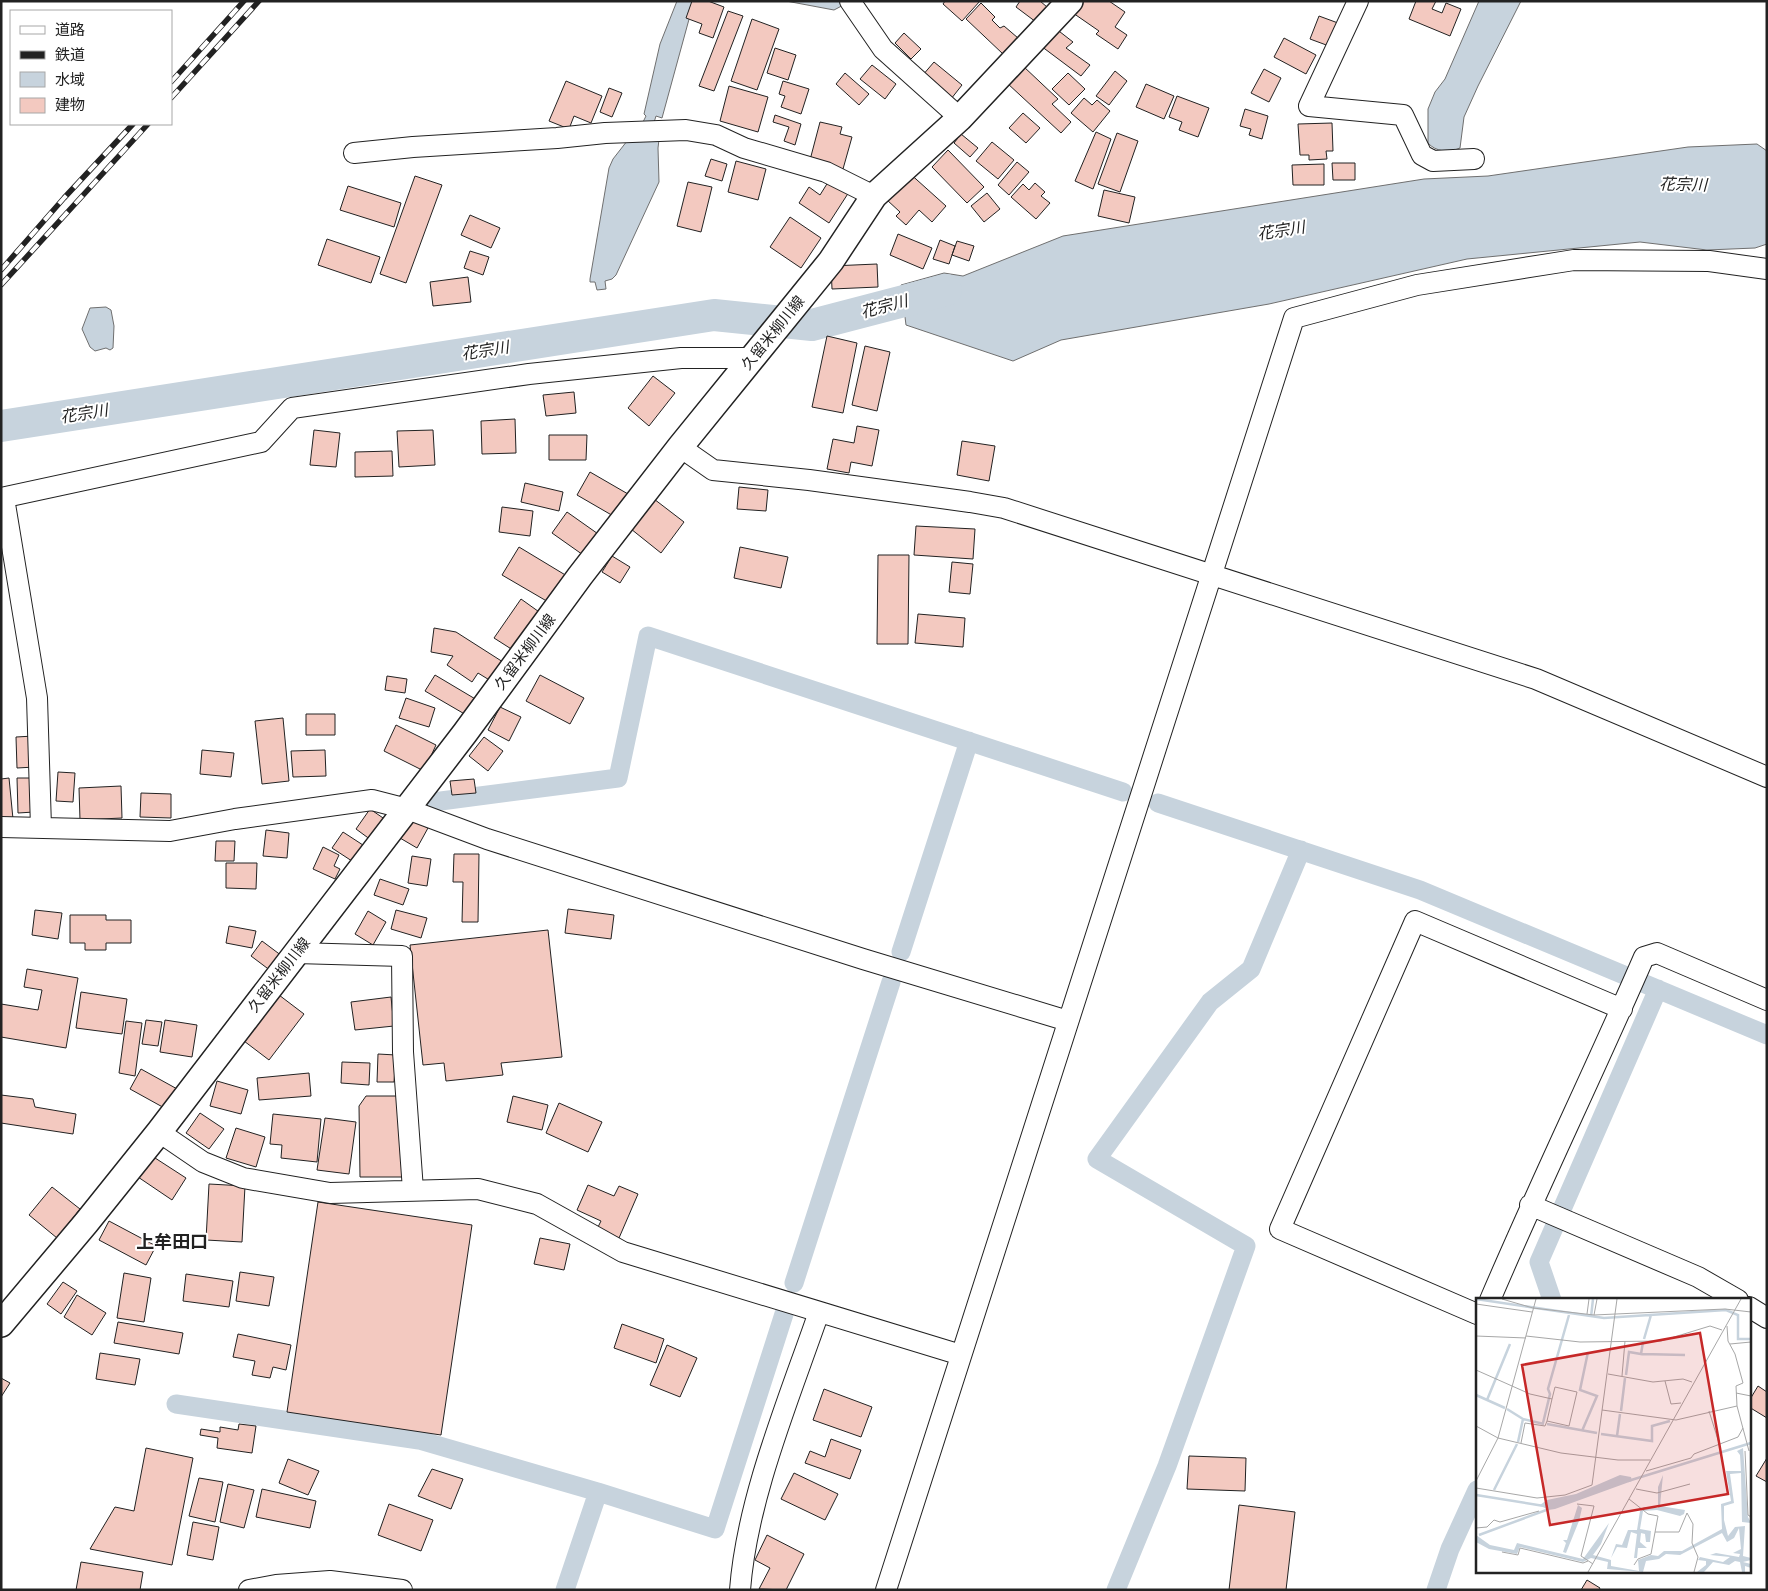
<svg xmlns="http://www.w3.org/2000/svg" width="1768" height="1591" font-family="Figtree,'Noto Sans JP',sans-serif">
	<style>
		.water { fill: #c7d3dd; stroke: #6f6f6f }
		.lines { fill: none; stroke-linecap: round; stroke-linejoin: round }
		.canal { stroke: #c7d3dd; stroke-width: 19 }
		.river { stroke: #c7d3dd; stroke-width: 32 }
		.building { fill: #f3c9c0; stroke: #222 }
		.minor-casing { stroke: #222; stroke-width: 22 }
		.major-casing { stroke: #222; stroke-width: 28 }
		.minor { stroke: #fff; stroke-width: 20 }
		.major { stroke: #fff; stroke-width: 25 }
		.rail-casing { stroke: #222; stroke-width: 5.5 }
		.rail { stroke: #fff; stroke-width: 4; stroke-dasharray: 11; stroke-linecap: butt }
		.labels { text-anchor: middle; stroke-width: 4; stroke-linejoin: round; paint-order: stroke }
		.street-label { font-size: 15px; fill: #222; stroke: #fff }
		.water-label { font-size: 16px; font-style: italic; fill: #222; stroke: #fff }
		.quarter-label { font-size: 18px; font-weight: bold; fill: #222; stroke: #fff }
		.inset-river { fill: none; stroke: #c7d3dd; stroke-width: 2.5 }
		.inset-road { fill: none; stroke: #a7a7a7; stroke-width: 1 }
		.view { fill: #c62828; fill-opacity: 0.15; stroke: #c62828; stroke-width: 2.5 }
		.inset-edge { fill: none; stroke: #222; stroke-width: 2.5 }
	</style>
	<rect width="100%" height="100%" fill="#fff"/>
	<path class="water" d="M677,1H694L662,118L656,116L652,129L660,131L658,148L659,182L616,275L612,279L605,281L606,289L597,290L595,282H590V279L609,168L613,159L638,127L642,124L646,116L644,114L660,44Z
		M786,1H851L834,10Z
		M1479,1H1521L1478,86L1464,117L1460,148C1449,153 1436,152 1428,143V109L1435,92L1445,79Z
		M1757,144L1767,151V244L1755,248L1707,250L1640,242L1467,259L1269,304L1061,340L1013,361L906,325L901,285L944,273L963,276L1063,236L1424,179L1488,176L1688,147Z
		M106,307L111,310L114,326L113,348L110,350L106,348L95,351L90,347L82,329L90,308Z"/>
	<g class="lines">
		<path class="canal" d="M433,802L618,778L648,636L1123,792
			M1158,803L1420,890L1624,975
			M901,952L969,741
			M1638,981L1767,1035
			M794,1283L891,982
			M1552,1300L1539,1262L1658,989
			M176,1404L419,1440L598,1492
			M565,1590L598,1492L715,1529L784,1314
			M1116,1590L1167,1466L1246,1246L1097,1159L1210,1002L1251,969L1301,850
			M1436,1590L1450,1549L1477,1490"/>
		<path class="river" d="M1,426L714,315L812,325L946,290"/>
	</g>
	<path class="building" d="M692,1H708L724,7L713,38L699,33L702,24L686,18Z
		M945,1H980L962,21L943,4Z
		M1020,1H1040L1047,7L1036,22L1016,7Z
		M1082,1H1109L1125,12L1115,27L1127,35L1118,49L1096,34L1099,31L1073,13Z
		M1416,1H1436L1432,9L1442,13L1446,3L1461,9L1450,36L1409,19Z
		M981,3L995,17L992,20L1000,28L1004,26L1018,38L1003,54L966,19Z
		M728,11L743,16L714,91L699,86Z
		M1319,16L1338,23L1329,46L1310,39Z
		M752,19L779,29L757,90L731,81Z
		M1055,28L1073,42L1066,48L1090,65L1081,76L1041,46Z
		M904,33L921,49L911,59L895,43Z
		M1284,38L1316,55L1306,74L1274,57Z
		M775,48L796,55L788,80L767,73Z
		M934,62L962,85L951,99L922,76Z
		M872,65L896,84L885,99L860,79Z
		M1023,66L1058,99L1052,104L1071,122L1061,133L1007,83Z
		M1264,69L1281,78L1269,102L1251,93Z
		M1115,71L1127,81L1109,105L1096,96Z
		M845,73L869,94L859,105L836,84Z
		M1068,73L1085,89L1069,105L1052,89Z
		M566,81L602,96L591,123L574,116L569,129L549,121Z
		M783,81L809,89L801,114L781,107L785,96L779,94Z
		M1146,84L1174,96L1164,119L1136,107Z
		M729,86L768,97L758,132L720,121Z
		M609,88L622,93L612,117L600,112Z
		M1177,96L1209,108L1198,137L1179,130L1182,122L1169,117Z
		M1084,98L1092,105L1097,100L1110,111L1093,132L1071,113Z
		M1245,109L1268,116L1262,139L1249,135L1251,129L1240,126Z
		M1023,113L1040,128L1026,143L1009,128Z
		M775,115L801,124L795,145L784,141L789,127L773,122Z
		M820,122L842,127L840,134L852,137L843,169L810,160Z
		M1332,123L1333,151H1326L1327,159L1309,160V155H1300L1298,124Z
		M1096,132L1111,139L1093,189L1075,181Z
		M1117,133L1138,141L1120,192L1098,184Z
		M961,134L978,148L970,157L954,143Z
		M992,142L1014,160L998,179L976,161Z
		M948,150L984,187L967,203L932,167Z
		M711,159L727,164L722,181L705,176Z
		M736,161L766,169L758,200L728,192Z
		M1017,162L1029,172L1009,195L998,185Z
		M1332,163H1355V180H1333Z
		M1324,164V185H1293L1292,165Z
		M907,171L946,206L932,222L919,210L906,225L896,216L900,212L887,200Z
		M415,176L442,185L406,283L380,274Z
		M830,179L849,192L829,223L799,203L809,187L820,195Z
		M688,182L712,187L701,232L677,226Z
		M1035,183L1045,192L1041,196L1050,203L1036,219L1011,197L1023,184L1029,190Z
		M348,186L401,203L394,227L340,210Z
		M1104,190L1135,197L1129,223L1098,216Z
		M987,193L1000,209L984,222L971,206Z
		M470,215L500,228L491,248L461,235Z
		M790,217L821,238L801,268L770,247Z
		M898,234L932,248L923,269L890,255Z
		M327,239L380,257L371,283L318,265Z
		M940,240L955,246L949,264L933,259Z
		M957,241L974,246L969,261L952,255Z
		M470,251L489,257L483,275L464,268Z
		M877,264L878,287L832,289L831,266Z
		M468,277L471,302L433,306L430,282Z
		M827,336L857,343L843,413L812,407Z
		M865,346L890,352L877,411L852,405Z
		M653,376L675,393L649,426L628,408Z
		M574,392L576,413L546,416L543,395Z
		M515,419L516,453L482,454L481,421Z
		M857,426L879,430L872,466L851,462L849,473L827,469L833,439L854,443Z
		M314,430L340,433L336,467L310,465Z
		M433,430L435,465L399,467L397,431Z
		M549,435H587L586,460H549Z
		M962,441L995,446L989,481L957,475Z
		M392,451L393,476L355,477V452Z
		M590,472L628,494L615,517L577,495Z
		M525,483L563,492L559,511L521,502Z
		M739,487L768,490L766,511L737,509Z
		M654,499L684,522L661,553L631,529Z
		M502,507L533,511L530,536L499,532Z
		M567,512L601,536L586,557L552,533Z
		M916,526L975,529L973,559L914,555Z
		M519,547L567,576L550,603L502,575Z
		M740,547L788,557L781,588L734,578Z
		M878,555H909L908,644H877Z
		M612,556L630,567L620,583L602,572Z
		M952,562L973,564L970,594L949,592Z
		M521,599L542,614L516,652L494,638Z
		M918,614L965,618L963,647L915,643Z
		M434,628L456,632L503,662L491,681L478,673L472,682L447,665L453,656L431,652Z
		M435,675L477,700L468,716L425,691Z
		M540,675L584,698L570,724L526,701Z
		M387,676L407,679L405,693L385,690Z
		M406,698L435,708L429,727L399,718Z
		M500,707L521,717L509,741L488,730Z
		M306,714H335V735H306Z
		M283,718L289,781L262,784L255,721Z
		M396,725L436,745L424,771L384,751Z
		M34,736L35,767L17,768L16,737Z
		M484,737L503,751L488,771L469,756Z
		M202,750L234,753L231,777L200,774Z
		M325,750L326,776L293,777L291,751Z
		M58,772L75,773L73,802L56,801Z
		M9,778L13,819L1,821V779Z
		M17,778H33L34,812L18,813Z
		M474,779L476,793L452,795L450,781Z
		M121,786L122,818L80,820L79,788Z
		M141,793L171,794V818L140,817Z
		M370,809L386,820L371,840L356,829Z
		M411,819L428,828L417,848L400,838Z
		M266,830L289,833L287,858L263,856Z
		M343,832L366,847L355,863L332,848Z
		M216,841H235L234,861H215Z
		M323,847L339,855L334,866L340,869L335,879L313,869Z
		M454,854H479L478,922H462L463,882H453Z
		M412,856L431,859L427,886L408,883Z
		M226,863H257L256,889L226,888Z
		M380,879L409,889L403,905L374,895Z
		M568,909L614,915L611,939L565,933Z
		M35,910L62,913L58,939L32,935Z
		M396,910L427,918L421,938L391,929Z
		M368,911L386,922L373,945L355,934Z
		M70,915H106V920H131V943H106V950H85V943H70Z
		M229,926L256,931L252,948L226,943Z
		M548,930L562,1057L501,1063L503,1075L446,1081L444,1063L423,1065L410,945Z
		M262,941L282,956L271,971L251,956Z
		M27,969L78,978L66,1048L1,1037V1004L38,1010L42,990L24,987Z
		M81,992L127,999L122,1034L76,1028Z
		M279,995L304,1014L269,1060L244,1041Z
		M391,997L394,1026L355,1030L351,1002Z
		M146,1020L162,1022L158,1046L142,1044Z
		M165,1020L197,1025L192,1057L160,1052Z
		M126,1021L142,1023L135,1076L119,1073Z
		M378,1054L396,1055L394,1082H377Z
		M342,1062L370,1063L369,1085L341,1083Z
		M141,1069L179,1090L168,1110L130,1089Z
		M309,1073L311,1096L259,1100L257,1078Z
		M217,1081L248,1090L241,1114L210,1106Z
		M1,1095L33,1099L35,1107L76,1114L73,1134L1,1123Z
		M366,1096H401L403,1177H360L359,1106Z
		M513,1096L548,1105L542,1130L507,1122Z
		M559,1103L602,1122L588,1152L546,1133Z
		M200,1113L224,1129L209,1149L186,1133Z
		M273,1114L321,1119L317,1162L281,1158L282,1145L270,1144Z
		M325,1118L356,1122L349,1174L317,1170Z
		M236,1128L265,1137L256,1167L226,1158Z
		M152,1156L186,1178L172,1200L138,1177Z
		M209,1184L245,1186L242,1242L206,1240Z
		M588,1185L614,1196L619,1186L638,1194L619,1238L597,1229L601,1221L577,1210Z
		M52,1187L80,1209L57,1238L29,1215Z
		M318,1202L472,1225L441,1435L287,1412Z
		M109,1221L156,1246L146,1265L99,1240Z
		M540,1238L570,1244L564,1270L534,1264Z
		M240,1272L274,1277L269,1306L236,1301Z
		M124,1273L151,1278L144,1322L117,1318Z
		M186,1274L233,1281L229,1307L183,1301Z
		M63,1282L77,1291L61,1314L47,1304Z
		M77,1295L106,1313L92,1335L64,1317Z
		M118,1322L183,1333L179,1354L114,1343Z
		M622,1324L664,1339L656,1363L614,1348Z
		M238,1334L291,1345L286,1370L273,1367L270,1378L252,1375L255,1361L233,1357Z
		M667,1345L697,1358L680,1397L650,1385Z
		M100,1353L140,1359L135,1385L96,1379Z
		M1,1378L10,1383L1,1397Z
		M1758,1386L1767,1392V1418L1749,1407V1401Z
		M824,1389L872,1407L861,1437L813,1420Z
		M239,1424L256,1426L252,1453L217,1448L218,1438L200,1435L201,1429L220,1432V1427L238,1430Z
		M831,1439L861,1450L850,1479L805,1463L810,1451L825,1457Z
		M146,1448L193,1458L172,1565L90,1549L115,1507L134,1511Z
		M1189,1456L1246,1458L1245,1491L1187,1489Z
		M1767,1458V1482L1756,1476Z
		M288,1459L319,1471L308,1495L279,1483Z
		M432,1469L463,1479L451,1509L418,1496Z
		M794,1473L838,1494L825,1520L781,1499Z
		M199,1478L223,1482L215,1522L189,1516Z
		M228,1484L254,1490L244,1528L220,1522Z
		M262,1489L316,1501L310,1528L256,1517Z
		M389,1504L433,1520L421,1551L378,1535Z
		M1239,1505L1295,1512L1286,1590H1229Z
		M193,1522L219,1527L213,1560L187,1555Z
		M767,1535L804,1554L786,1590L759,1589L770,1568L755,1560Z
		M81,1562L143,1572L140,1590H76Z
		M1587,1580L1600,1588L1599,1590H1581Z"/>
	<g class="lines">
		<g class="minor-casing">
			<path id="minor" d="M850,1L883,49L960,118
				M1358,1L1309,106L1403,115L1422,155L1433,161L1474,159
				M354,153L413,147L557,138L605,133L686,130L716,135L744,148L826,172L874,196
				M680,447L713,470L809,480L970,502L1004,508L1536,679L1767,777
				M1,498L261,442L292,408L529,374L681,358H752
				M4,498L37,698L41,827
				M1,827L170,831L235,819L372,800L407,809L487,839L863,959L1068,1021
				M296,953L402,956L403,1052L413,1190
				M159,1132L203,1162L243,1178L330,1193L478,1189L537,1204L623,1252L961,1355
				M1530,1205L1698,1277L1738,1300
				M1490,1300C1539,1185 1594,1072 1644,957L1657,953L1767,1000
				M1749,1307L1767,1318
				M1477,1314L1280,1229L1415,921L1622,1009
				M249,1590L276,1585L330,1581L402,1590
				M740,1590C747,1498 789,1399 819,1312
				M886,1590L1294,318L1417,285L1574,260L1709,261L1767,269"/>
		</g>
		<g class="major-casing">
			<path id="major" d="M1,1324L86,1223L159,1132L465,733L580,576L680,447L831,261L874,196L960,118L1070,1"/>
		</g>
		<use href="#minor" class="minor"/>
		<use href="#major" class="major"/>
		<g class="rail-casing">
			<path id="rail" d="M171,82L244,1
				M171,98L259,1
				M1,270L64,198L133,124
				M1,285L148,124"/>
		</g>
		<use href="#rail" class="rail"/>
	</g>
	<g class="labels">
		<g class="street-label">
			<text transform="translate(773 333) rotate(-51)" y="5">久留米柳川線</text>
			<text transform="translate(525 652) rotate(-53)" y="5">久留米柳川線</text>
			<text transform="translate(279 975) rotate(-52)" y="5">久留米柳川線</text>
		</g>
		<g class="water-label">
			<text transform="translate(1683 184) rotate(1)" y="6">花宗川</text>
			<text transform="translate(1281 230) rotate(-9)" y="6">花宗川</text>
			<text transform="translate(884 306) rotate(-15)" y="6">花宗川</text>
			<text transform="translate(485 350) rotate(-9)" y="6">花宗川</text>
			<text transform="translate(84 413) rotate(-9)" y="6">花宗川</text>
		</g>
		<g class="quarter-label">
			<text x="172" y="1248">上牟田口</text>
		</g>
	</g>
	<g transform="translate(1476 1298)">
		<rect width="275" height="275" fill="#fff"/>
		<path d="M267,150L272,219L275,225L266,224L265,175L254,176L258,205L248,208V222L252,238L259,229L269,228L267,258L275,260V262L267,264L275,266V270L269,268V274H266L264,264L259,263L253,267L237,264L228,274H221L230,267V263L222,262L224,259L247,264L254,259L234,257L240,255L263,259L264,256L257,255L265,251L263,230L258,240L251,244L246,235L204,257L190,256L183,261L170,263L167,274L131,271L132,264L115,260L107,264L44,249L41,256L13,251L0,244V237L14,247L38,252L41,245L107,261L133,225L125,246L117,257L135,262V268L163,273L162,262L175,257L182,258L188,253H206L246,231L245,206L255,203L250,173H265L264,157L261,153ZM144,177L155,179L156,183L79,211L72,212L64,207L71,202L100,196ZM187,177L184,208L209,212L208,216L204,218L181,212L167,213L164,231L175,233L174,244H170L169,236L165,235L164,244L171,250H162L161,260H158L161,236L155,234L151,250L141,249L135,260L140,246L146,247L152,232H161L164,213L168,209L182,210V189ZM102,207L106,210L103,223L90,255L87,254L90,245L87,242H91Z" fill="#c7d3dd"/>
		<path class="inset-river" d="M0,1L128,20L250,12L262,17V41H275M115,19L117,1M168,41L175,17M166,56L209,57M150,77L153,54L165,56L167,44M0,97L29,110M11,102L34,46M31,111L47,121M145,113L149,80M67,125L74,96L72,91L93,17M71,126L121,135M106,133L121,98L104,92L112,54M125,136L176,143V128L194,123M141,138L144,116M42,144L47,121L68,126M152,183L275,145M18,192L41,146M0,197L68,208M3,237L73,211"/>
		<path class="inset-road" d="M26,1L57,10L118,17L249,11L275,14M0,6L56,14M111,16L113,1M118,17L121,1M251,28L252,43L259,56L267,85L260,88L261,108L273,153M0,38L50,40M50,38L104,44L185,43L234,28L246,32M254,46L275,44M0,72L54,96L76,101M132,76L177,84L207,81L216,84M146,78L149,43M189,83L195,106L205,105M260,95L275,98M126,112L200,122L261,108M233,113L243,145M0,128L22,140L85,155L142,162H174M45,145L49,125L69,128L71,123L76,101L79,89L101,94L93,128L71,123M269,153L272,217L275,219M170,173L215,160L218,156L262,139L267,130M0,183L22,140L60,1M0,190L61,200L89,197L116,187L141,1M160,191L181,195L214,186M153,201L172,216L182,218L175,256L162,261L158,267M101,206L118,208L105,258L117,266M211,215L217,226L216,245L222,259L218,274M0,230L11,229L18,222L24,224L63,213M179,234H203L211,215M26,254L42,257L44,250L107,265L112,263M112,274L265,1"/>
		<path class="view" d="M224,35L252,196L74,227L46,67Z"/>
		<rect width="275" height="275" class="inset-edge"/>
	</g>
	<rect width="1768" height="1591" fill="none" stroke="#222222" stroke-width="5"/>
	<rect x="10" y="10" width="162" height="115" fill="#ffffff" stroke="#a7a7a7"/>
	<rect x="20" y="26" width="25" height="8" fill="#ffffff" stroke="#a7a7a7"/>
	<text x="55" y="35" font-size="15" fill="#222222">道路</text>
	<rect x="20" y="51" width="25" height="8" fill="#222222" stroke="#a7a7a7"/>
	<text x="55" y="60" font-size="15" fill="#222222">鉄道</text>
	<rect x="20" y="72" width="25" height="15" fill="#c7d3dd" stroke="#a7a7a7"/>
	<text x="55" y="85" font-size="15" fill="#222222">水域</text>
	<rect x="20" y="98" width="25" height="15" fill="#f3c9c0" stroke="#a7a7a7"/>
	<text x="55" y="110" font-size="15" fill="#222222">建物</text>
</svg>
